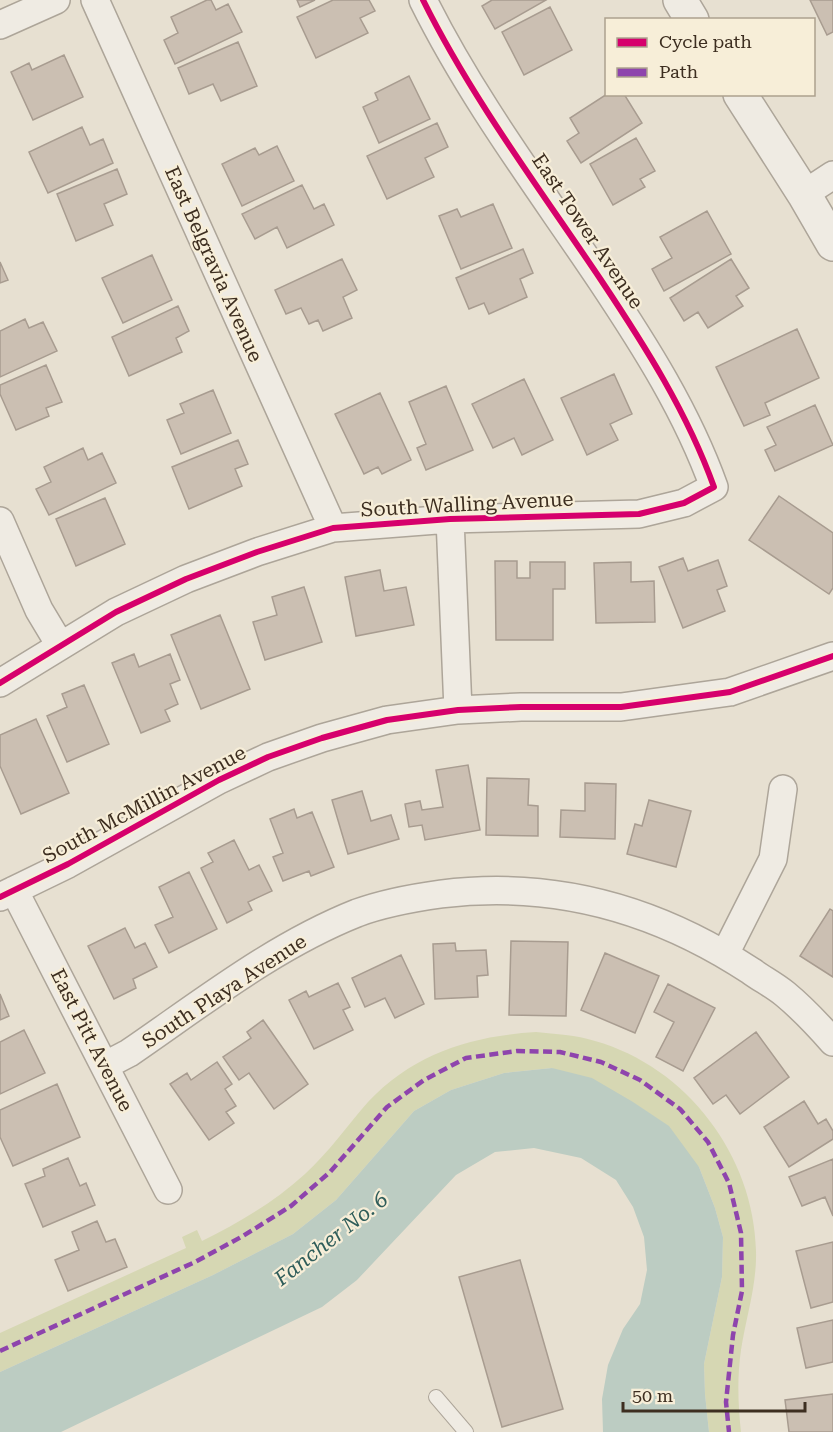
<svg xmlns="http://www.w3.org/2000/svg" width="833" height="1432" font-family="'Roboto Serif',serif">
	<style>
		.green { fill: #d6d7b3 }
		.water { fill: #bcccc2 }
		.building { fill: #cbbfb2; stroke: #a89c90; stroke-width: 1.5 }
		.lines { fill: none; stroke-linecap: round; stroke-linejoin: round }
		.service-casing { stroke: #ada599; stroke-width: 16 }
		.minor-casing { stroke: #ada599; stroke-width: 30 }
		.tertiary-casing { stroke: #ada599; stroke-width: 36 }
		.service { stroke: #efebe3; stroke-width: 14 }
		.minor { stroke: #efebe3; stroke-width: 27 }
		.tertiary { stroke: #efebe3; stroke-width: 33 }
		.quiet { stroke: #8e44ad; stroke-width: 4.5; stroke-dasharray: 9 4.5; stroke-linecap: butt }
		.cycleway-casing { stroke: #f7eed8; stroke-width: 10 }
		.cycleway { stroke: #d6006c; stroke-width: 6 }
		.labels { text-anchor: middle; stroke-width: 4.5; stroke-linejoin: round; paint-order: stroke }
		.street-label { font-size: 20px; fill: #3d2e20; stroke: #f7eed8 }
		.water-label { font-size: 21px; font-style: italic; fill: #2f5d5a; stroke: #f7eed8 }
	</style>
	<rect width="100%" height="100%" fill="#e7e0d1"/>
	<path class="green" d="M536,1032C556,1034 576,1035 595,1041C687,1067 754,1156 756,1251C757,1285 746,1317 741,1350C737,1377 738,1405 741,1432H709L705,1394L704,1364L722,1277L723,1237L715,1208L699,1167L552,1068L504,1073L451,1090L414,1111L336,1200L293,1234L213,1275L0,1372V1333L186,1248L182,1237L197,1230L202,1241C239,1223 274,1202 305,1174C329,1152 347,1126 368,1102C414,1053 471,1036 536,1032Z"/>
	<path class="water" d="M552,1068L592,1078L633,1102L669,1126L699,1167L715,1208L723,1237L722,1277L704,1364L705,1394L709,1432H603L602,1399L608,1365L623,1329L640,1304L647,1270L644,1237L633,1207L616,1180L581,1158L534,1148L495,1152L456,1175L357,1280L322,1307L61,1432H0V1372L213,1275L293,1234L336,1200L414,1111L451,1090L504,1073Z"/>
	<path class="building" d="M207,0H211L216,10L228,4L242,32L175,64L164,40L178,33L171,17Z
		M297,0H315L300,7Z
		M333,0H369L375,11L360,18L368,33L316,58L297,17Z
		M492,0H546L495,29L482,6Z
		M810,0H833V32L827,35Z
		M550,7L572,50L524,75L502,32Z
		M238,42L257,86L221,101L213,84L189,94L178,68Z
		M64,55L83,97L33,120L11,72L29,63L32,70Z
		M409,76L430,119L379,143L363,107L378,100L375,93Z
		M607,94H624L642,123L581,163L567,141L579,133L570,118Z
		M437,123L448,147L425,158L434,177L387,199L367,156Z
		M82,127L90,145L103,139L113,163L48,193L29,152Z
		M636,138L655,171L640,179L645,187L613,205L590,164Z
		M277,146L294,181L242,206L222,164L255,148L259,155Z
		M117,169L127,194L104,204L113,225L76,241L57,194Z
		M302,185L314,209L324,204L334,225L287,248L277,227L255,239L242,214Z
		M493,204L512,248L461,269L439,216L457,209L461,217Z
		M707,211L731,254L664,291L652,269L672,258L660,237Z
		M523,249L533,273L520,279L527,297L489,314L484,303L469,309L456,278Z
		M152,255L172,300L123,323L102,278Z
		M342,259L357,290L343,297L352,318L323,331L318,320L309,324L301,308L286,314L275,290Z
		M731,259L749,288L736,296L743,306L708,328L698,312L684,321L670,298Z
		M0,262L8,280L0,283Z
		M178,306L189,331L176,338L182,352L129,376L112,337Z
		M25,319L29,328L43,322L57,351L0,377V331Z
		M797,329L819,378L765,403L770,415L744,426L716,367Z
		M46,365L62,402L46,408L49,416L16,430L0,394V385Z
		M614,374L632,414L610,424L618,440L587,455L561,398Z
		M524,379L553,440L522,455L514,438L493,448L472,404Z
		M446,386L473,450L426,470L417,448L426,444L409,402Z
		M213,390L231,433L181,454L167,420L184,413L180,404Z
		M380,393L411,460L382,474L378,467L364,474L335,414Z
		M815,405L833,445L775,471L765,450L776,445L767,427Z
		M238,440L248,464L235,469L242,486L189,509L172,467Z
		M83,448L88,460L102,453L116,483L49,515L36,489L51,482L44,467Z
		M779,496L833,533V588L829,594L749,540Z
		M105,498L125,544L76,566L56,519Z
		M683,558L688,571L718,560L727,586L717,590L725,611L683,628L659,567Z
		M495,561H517V578H530V562H565V589H553V640H496Z
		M631,562V582L654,581L655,622L596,623L594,563Z
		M380,570L384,591L406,587L414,625L356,636L345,577Z
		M304,587L322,642L265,660L253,622L277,615L272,597Z
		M220,615L250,689L201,709L171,635Z
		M134,654L139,667L170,654L180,680L170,684L178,704L165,710L170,721L141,733L112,663Z
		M84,685L109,744L67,762L47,716L67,707L62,694Z
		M36,719L69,793L21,814L0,766V735Z
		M468,765L480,830L425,840L422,825L409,827L405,804L420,801L422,810L443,807L436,770Z
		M487,778L529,779L528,805L538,806V836L486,835Z
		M585,783L616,784L615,839L560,837L561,810L585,811Z
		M362,791L371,821L391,815L399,839L348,854L332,800Z
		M649,800L691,811L676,867L627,854L635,824L642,826Z
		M294,809L297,818L312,812L334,867L311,876L309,871L283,881L273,857L283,853L270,819Z
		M234,840L249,870L259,865L272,891L248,902L252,910L227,923L201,868L213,862L208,853Z
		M189,872L217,929L169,953L155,925L173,917L159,887Z
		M830,909L833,911V977L800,956Z
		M125,928L135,948L145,943L157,967L133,979L136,988L114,999L88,946Z
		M511,941L568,942L566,1016L509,1015Z
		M455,943L456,951L486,950L488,975L477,976L478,997L435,999L433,944Z
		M605,953L659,976L635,1033L581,1010Z
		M401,955L424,1004L395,1018L385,998L365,1007L352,978Z
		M338,983L350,1007L343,1010L353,1030L314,1049L289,1000L306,991L309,997Z
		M668,984L715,1008L683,1071L656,1057L674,1022L654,1012Z
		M0,994L9,1016L0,1020Z
		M263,1020L308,1084L274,1109L249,1073L239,1080L223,1057L251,1038L247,1032Z
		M24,1030L45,1073L0,1094V1042Z
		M756,1032L789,1077L740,1114L726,1095L713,1104L694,1078Z
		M217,1062L232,1084L225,1089L236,1106L226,1112L234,1123L209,1140L170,1084L187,1073L191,1080Z
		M57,1084L80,1137L13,1166L0,1137V1110Z
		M804,1101L818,1124L826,1119L833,1131V1139L789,1167L764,1127Z
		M68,1158L80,1186L86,1183L95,1205L43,1227L25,1184L45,1176L43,1169Z
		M833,1159V1216L825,1197L802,1206L789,1177Z
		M97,1221L106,1242L115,1239L127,1267L68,1291L55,1260L79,1250L72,1232Z
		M833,1242V1302L811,1308L796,1251Z
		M520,1260L563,1409L502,1427L459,1277Z
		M833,1320V1362L806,1368L797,1328Z
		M833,1394V1432H789L785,1400Z"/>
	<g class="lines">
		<g class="service-casing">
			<path id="service" d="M436,1397L466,1432"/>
		</g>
		<g class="minor-casing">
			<path id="minor" d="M95,0L333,528
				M0,25L56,0
				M804,194L833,175
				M450,519L458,710
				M0,521L39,610L60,645
				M0,683L116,612L186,579L257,552L333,528L450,519L639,514L684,503L714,487C687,412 645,346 601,280C540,189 472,99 423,0
				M14,890L168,1190
				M0,897L68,864L219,780L268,757L322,738L387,720L458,710L521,707H621L730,692L833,656
				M725,954L773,859L783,789
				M106,1065L129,1053C202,1003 274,946 357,913C384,903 412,898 441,894C553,880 657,909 751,971C762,979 774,985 785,994C802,1008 818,1025 833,1042"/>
		</g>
		<g class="tertiary-casing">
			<path id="tertiary" d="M680,0L692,20
				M740,94L804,194L833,244"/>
		</g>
		<use href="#service" class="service"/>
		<use href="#minor" class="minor"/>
		<use href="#tertiary" class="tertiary"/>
		<path class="quiet" d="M0,1351L195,1262L243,1236L291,1206L330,1172L387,1107L424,1080L466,1058L517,1051L560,1052L601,1062L640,1080L680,1109L708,1142L729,1183L741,1233L742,1291L733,1335L726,1402L729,1432"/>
		<g class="cycleway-casing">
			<path id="cycleway" d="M0,683L116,612L186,579L257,552L333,528L450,519L639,514L684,503L714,487C687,412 645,346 601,280C540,189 472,99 423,0
				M0,897L68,864L219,780L268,757L322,738L387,720L458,710L521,707H621L730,692L833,656"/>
		</g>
		<use href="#cycleway" class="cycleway"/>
	</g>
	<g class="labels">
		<g class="street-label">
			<text transform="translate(588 231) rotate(56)" y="7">East Tower Avenue</text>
			<text transform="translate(214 264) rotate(66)" y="7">East Belgravia Avenue</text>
			<text transform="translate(467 504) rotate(-3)" y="7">South Walling Avenue</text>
			<text transform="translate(144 804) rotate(-28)" y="7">South McMillin Avenue</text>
			<text transform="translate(224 991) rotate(-33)" y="7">South Playa Avenue</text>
			<text transform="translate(92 1040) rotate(63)" y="7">East Pitt Avenue</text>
		</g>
		<g class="water-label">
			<text transform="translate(331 1239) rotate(-38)" y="7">Fancher No. 6</text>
		</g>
	</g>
	<rect x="605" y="18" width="210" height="78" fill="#f7eed8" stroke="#ada18e" stroke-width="1.5"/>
	<rect x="617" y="38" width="30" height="9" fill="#d6006c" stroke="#ada18e" stroke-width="1.5"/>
	<text x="659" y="48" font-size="18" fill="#3d2e20">Cycle path</text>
	<rect x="617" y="68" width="30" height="9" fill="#8e44ad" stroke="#ada18e" stroke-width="1.5"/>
	<text x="659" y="78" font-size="18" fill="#3d2e20">Path</text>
	<path d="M623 1402v9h182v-9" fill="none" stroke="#3d2e20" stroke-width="3"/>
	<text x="632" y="1402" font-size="18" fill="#3d2e20" stroke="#f7eed8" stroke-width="4.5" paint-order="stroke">50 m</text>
</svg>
